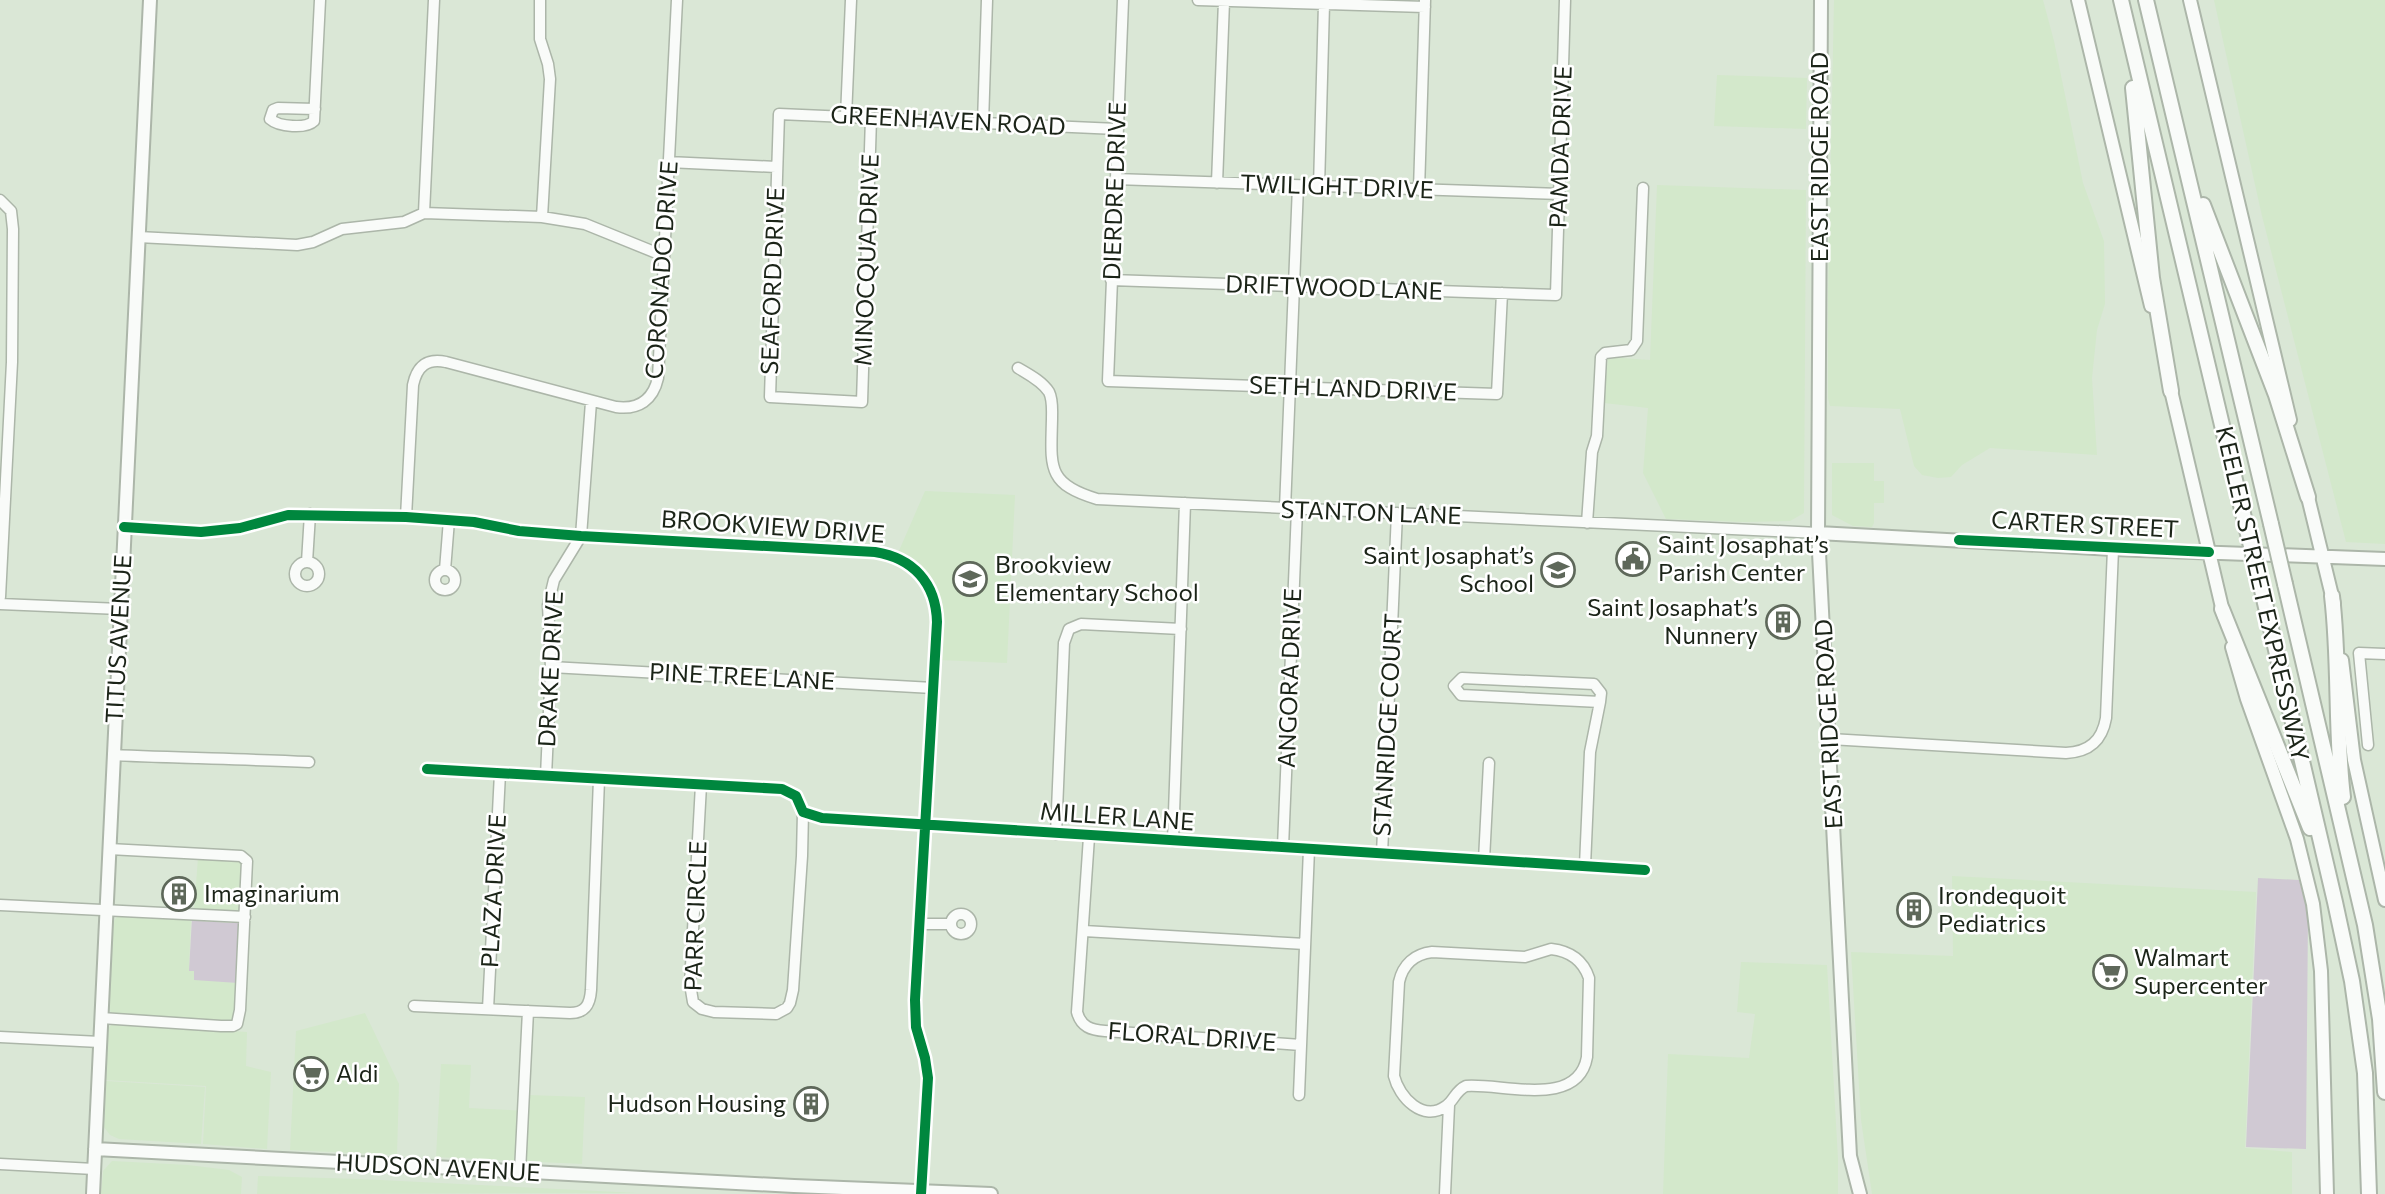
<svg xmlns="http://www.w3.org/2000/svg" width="2385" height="1194" font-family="Commissioner,sans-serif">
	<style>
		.built { fill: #d3e8cb }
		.green { fill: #d0c9d3 }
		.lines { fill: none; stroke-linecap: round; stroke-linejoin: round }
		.minor-casing { stroke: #acb6a9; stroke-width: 13 }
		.major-casing { stroke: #acb6a9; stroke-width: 16 }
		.highway-casing { stroke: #acb6a9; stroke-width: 18 }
		.minor { stroke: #f9fbf9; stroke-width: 10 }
		.major { stroke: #f9fbf9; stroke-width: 12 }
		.highway { stroke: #f9fbf9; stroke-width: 14 }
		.highway-bridge-casing { stroke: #acb6a9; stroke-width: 18; stroke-linecap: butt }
		.highway-bridge { stroke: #f9fbf9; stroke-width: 14 }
		.cycleway-casing { stroke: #fff; stroke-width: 15 }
		.cycleway { stroke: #00873e; stroke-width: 10 }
		.labels { text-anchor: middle; stroke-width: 5; stroke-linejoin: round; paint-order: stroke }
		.street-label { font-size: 24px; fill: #1b2418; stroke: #fff }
		.poi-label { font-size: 24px; fill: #1b2418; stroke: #fff; text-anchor: start }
	</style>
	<rect width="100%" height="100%" fill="#dae7d6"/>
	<path class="built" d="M1834,0H2043L2054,41L2083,183L2104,241L2105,304L2097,330L2092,378L2097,455L1990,448L1962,465L1951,477L1938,478L1922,475L1914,466L1900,409L1830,406L1828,398V294Z
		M2214,0H2385V544L2346,542L2262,216Z
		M1717,75L1807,78L1806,129L1714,126Z
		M1657,185L1806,190L1804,513L1790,521L1745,522L1666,519L1643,473L1648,408L1604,403L1608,357L1650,360Z
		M1832,463H1874V481H1884V503H1874V523L1872,527L1853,526L1832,515Z
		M925,491L1015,495L1007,663L939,660V609L906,558L898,553Z
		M198,858L239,860L243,864L241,909L238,913L194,911Z
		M1952,876L2256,892L2245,1148L2292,1152V1194H1872L1861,1120L1851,952L1953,956Z
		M129,915L191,918L189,970L194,971V979L238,983L236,1020L229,1022L117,1015L111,1013L109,1008L113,922L118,916Z
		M1741,962L1827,965L1838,1159V1194H1663L1668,1054L1749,1058L1755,1014L1737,1012Z
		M365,1013L399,1084L397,1155L290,1150L296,1031Z
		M114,1023L247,1032L246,1066L271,1072L267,1149L203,1144L206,1086L106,1080L108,1028Z
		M441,1064L471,1065L469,1108L527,1111L528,1095L585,1097L582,1164L436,1157Z
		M106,1081L205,1087L201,1144L119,1139L110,1135L104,1127Z
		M112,1161L188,1165L229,1170L242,1177L241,1194H101L103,1171Z
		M258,1176L360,1179L637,1193L257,1194Z"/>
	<path class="green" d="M2258,878L2299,880L2308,913L2306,1149L2246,1147Z
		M192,918H197L198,921L232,923L233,920L240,923L238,983L194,980V971H189Z"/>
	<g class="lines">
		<g class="minor-casing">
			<path id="minor" d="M540,0V39L548,64L550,79L542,217
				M1123,0L1108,381L1497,394L1502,293
				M1198,0L1425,7
				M315,109L278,108L273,110L270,119C279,127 306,129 314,121L320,0
				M846,117L851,0
				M871,118L862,402L770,397L779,114C891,119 1004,124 1117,129
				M983,123L987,0
				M668,162L776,167
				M1115,179L1560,194
				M1217,183L1224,1
				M1319,187L1324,4
				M1419,190L1425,0
				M0,200L11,211L13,229L12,362L0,597
				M424,213L434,0
				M138,237L297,245L313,242L342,229L404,222L424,213L542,217L585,224L664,256
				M1111,280L1556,295L1565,0
				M1018,368C1028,374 1042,381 1049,392C1053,400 1052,410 1052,419C1051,466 1046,484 1097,499L1818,533
				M1285,509L1298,186
				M406,517L413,385C417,366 427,358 446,362L616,407C639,410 653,400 658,378L677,0
				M1587,523L1592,452L1597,436L1601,357L1605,353L1631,350L1637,341L1643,188
				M124,527L201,532L240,528L288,515L406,517L474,522L519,531L581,536L875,552C913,558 936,583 937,622L915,1000L916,1027L925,1058L928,1078L921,1194
				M307,562L310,514
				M295 574a12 12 0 1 1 24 0a12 12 0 1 1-24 0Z
				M435 580a10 10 0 1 1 20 0a10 10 0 1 1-20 0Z
				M445,570L449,520
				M0,604L120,609
				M551,667L933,688
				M1830,739L2066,753C2089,752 2102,741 2106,718L2113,549
				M2368,745L2359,653L2385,654
				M113,755C178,758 243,759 309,762
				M427,769L782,789L796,796L803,812L822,818L1645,870
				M546,776L551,667L548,605L554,580L581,536L591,402
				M701,785L690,984L693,1002L702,1009L714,1012L776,1014L787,1008L790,1003L793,990L802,856L803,812
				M1056,834L1064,643L1069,629L1081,624L1181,629
				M1089,837L1077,1012C1081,1027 1091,1030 1105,1031L1301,1045
				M1173,841L1185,503
				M1283,847L1297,510
				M1382,854L1397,513
				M1484,860L1489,763
				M1585,866L1590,752L1600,702L1461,695L1454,686L1462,678L1594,684L1601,693L1600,702
				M0,905L245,917
				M951 924a10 10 0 1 1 20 0a10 10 0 1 1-20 0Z
				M920,924H951
				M1084,931L1305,944
				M1551,949C1569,951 1583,960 1589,978L1587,1057C1578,1109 1503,1083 1466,1086C1455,1091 1454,1101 1446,1106C1423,1123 1399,1097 1394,1076L1399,982C1403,964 1415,954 1432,952L1525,957Z
				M414,1006L570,1013C585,1013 590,1005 591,990L599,779
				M488,1009L500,773
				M101,1018L221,1026H233L237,1024L240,1010L247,861L241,856L109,849
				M0,1037L100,1042
				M1299,1095L1309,849
				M0,1164L94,1169
				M520,1172L528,1011
				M1445,1194L1449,1105"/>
		</g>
		<g class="major-casing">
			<path id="major" d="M1821,0L1818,533L1850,1156L1860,1194
				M2078,0L2151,306
				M2190,0L2290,420
				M2169,382L2224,616
				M2306,489L2334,604
				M1818,533L2113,549L2385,559
				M2232,647L2247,699L2297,839L2313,904L2321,971L2327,1194
				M2342,660L2354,760L2385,900
				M95,1149L794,1186L991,1194
				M93,1194L150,0"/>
		</g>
		<g class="highway-casing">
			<path id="highway" d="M2121,0L2245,522
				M2146,0L2271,524
				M2133,88L2152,278L2171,391
				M2203,205L2276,395L2308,497
				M2285,584L2365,925L2380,1019L2385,1092
				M2261,586L2335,902L2352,981L2365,1073L2369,1194
				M2332,596C2340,663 2335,730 2343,797
				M2222,609L2310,828"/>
		</g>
		<use href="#minor" class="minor"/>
		<use href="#major" class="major"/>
		<use href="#highway" class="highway"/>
		<g class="highway-bridge-casing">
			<path id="highway-bridge" d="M2245,522L2261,586
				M2271,524L2285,584"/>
		</g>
		<use href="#highway-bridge" class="highway-bridge"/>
		<g class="cycleway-casing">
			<path id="cycleway" d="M124,527L201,532L240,528L288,515L406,517L474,522L519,531L581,536L875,552C913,558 936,583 937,622L915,1000L916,1027L925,1058L928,1078L921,1194
				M1959,540L2209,552
				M427,769L782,789L796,796L803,812L822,818L1645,870"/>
		</g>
		<use href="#cycleway" class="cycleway"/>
	</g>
	<defs>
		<g id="civic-ring" transform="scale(1.75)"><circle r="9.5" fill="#fff" stroke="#5e685a" stroke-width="1.5"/><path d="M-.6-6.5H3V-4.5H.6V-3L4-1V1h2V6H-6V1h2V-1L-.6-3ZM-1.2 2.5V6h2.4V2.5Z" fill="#5e685a"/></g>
		<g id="school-ring" transform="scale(1.75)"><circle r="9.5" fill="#fff" stroke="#5e685a" stroke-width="1.5"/><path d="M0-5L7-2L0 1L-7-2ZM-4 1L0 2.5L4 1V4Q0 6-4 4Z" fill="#5e685a"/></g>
		<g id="building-ring" transform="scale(1.75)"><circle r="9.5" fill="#fff" stroke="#5e685a" stroke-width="1.5"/><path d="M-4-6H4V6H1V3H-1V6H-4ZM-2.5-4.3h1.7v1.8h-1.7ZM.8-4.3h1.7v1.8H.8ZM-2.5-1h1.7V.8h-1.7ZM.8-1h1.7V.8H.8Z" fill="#5e685a"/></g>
		<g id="supermarket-ring" transform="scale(1.75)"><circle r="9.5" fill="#fff" stroke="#5e685a" stroke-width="1.5"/><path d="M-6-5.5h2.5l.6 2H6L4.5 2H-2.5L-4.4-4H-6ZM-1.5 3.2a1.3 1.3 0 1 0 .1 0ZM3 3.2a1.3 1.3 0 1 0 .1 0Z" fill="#5e685a"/></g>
	</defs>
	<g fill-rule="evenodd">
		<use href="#civic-ring" x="1633" y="559"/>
		<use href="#school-ring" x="1558" y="570"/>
		<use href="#school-ring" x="970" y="579"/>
		<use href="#building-ring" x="1783" y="622"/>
		<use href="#building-ring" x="179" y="894"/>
		<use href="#building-ring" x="1914" y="910"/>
		<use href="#supermarket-ring" x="2110" y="972"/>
		<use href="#supermarket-ring" x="311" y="1074"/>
		<use href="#building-ring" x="811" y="1104"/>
	</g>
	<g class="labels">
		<g class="street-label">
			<text transform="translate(948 121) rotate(3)" y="8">GREENHAVEN ROAD</text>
			<text transform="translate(1561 147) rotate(-88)" y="8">PAMDA DRIVE</text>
			<text transform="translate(1820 157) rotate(-90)" y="8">EAST RIDGE ROAD</text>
			<text transform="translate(1337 187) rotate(2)" y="8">TWILIGHT DRIVE</text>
			<text transform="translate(1115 191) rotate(-88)" y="8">DIERDRE DRIVE</text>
			<text transform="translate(867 260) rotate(-88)" y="8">MINOCQUA DRIVE</text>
			<text transform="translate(662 270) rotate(-86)" y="8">CORONADO DRIVE</text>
			<text transform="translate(773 281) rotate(-88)" y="8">SEAFORD DRIVE</text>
			<text transform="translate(1334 288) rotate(2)" y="8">DRIFTWOOD LANE</text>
			<text transform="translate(1353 389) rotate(2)" y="8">SETH LAND DRIVE</text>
			<text transform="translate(1371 513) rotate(2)" y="8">STANTON LANE</text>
			<text transform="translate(2085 525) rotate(3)" y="8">CARTER STREET</text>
			<text transform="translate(773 527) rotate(4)" y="8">BROOKVIEW DRIVE</text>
			<text transform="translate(2262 594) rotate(77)" y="8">KEELER STREET EXPRESSWAY</text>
			<text transform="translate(119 639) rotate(-87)" y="8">TITUS AVENUE</text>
			<text transform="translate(551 669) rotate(-87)" y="8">DRAKE DRIVE</text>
			<text transform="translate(742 677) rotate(3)" y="8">PINE TREE LANE</text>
			<text transform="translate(1290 678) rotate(-88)" y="8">ANGORA DRIVE</text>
			<text transform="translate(1829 724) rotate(-93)" y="8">EAST RIDGE ROAD</text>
			<text transform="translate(1388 725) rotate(-87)" y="8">STANRIDGE COURT</text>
			<text transform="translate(1117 817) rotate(4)" y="8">MILLER LANE</text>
			<text transform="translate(494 891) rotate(-87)" y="8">PLAZA DRIVE</text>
			<text transform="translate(696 916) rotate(-88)" y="8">PARR CIRCLE</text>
			<text transform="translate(1192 1037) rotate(4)" y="8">FLORAL DRIVE</text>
			<text transform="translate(438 1168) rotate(3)" y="8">HUDSON AVENUE</text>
		</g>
		<g class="poi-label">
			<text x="1658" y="553">Saint Josaphat’s<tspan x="1658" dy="28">Parish Center</tspan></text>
			<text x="1534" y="564" text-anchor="end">Saint Josaphat’s<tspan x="1534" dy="28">School</tspan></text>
			<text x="995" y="573">Brookview<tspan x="995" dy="28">Elementary School</tspan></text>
			<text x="1758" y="616" text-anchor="end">Saint Josaphat’s<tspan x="1758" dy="28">Nunnery</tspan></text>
			<text x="204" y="902">Imaginarium</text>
			<text x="1938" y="904">Irondequoit<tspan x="1938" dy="28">Pediatrics</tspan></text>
			<text x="2134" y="966">Walmart<tspan x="2134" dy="28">Supercenter</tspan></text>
			<text x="336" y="1082">Aldi</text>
			<text x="786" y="1112" text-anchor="end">Hudson Housing</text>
		</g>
	</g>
</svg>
